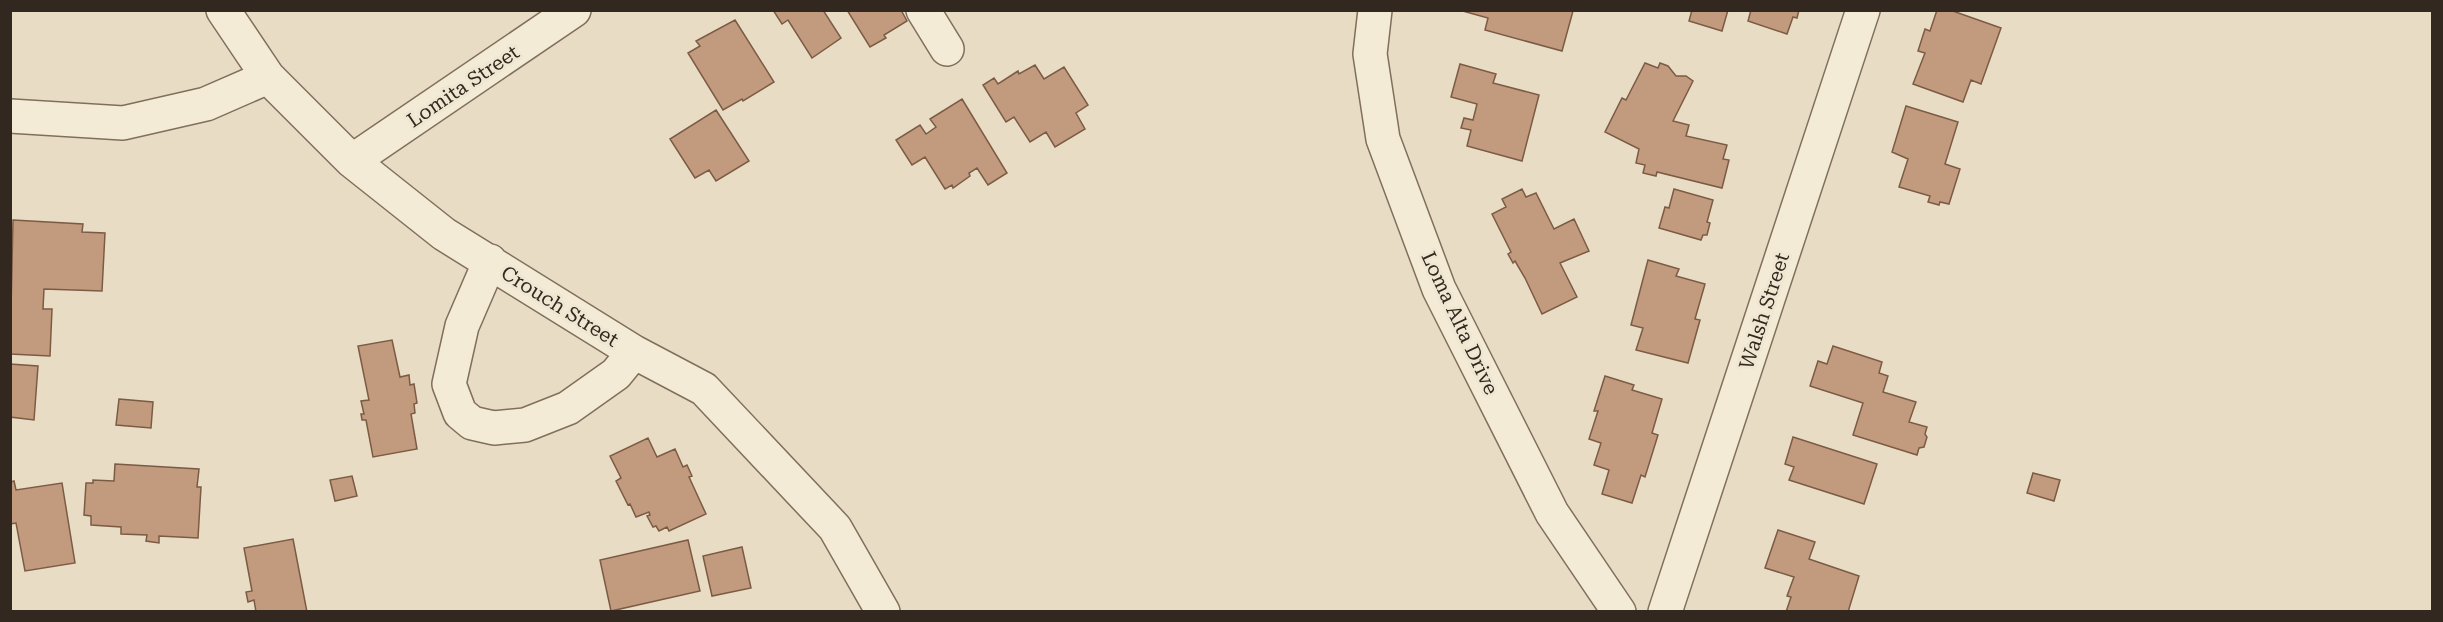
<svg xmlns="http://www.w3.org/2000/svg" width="2443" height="622" font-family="'Roboto Serif',serif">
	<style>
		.building { fill: #c29a7e; stroke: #7c5b45; stroke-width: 1.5 }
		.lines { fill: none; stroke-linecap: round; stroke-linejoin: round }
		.minor-casing { stroke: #806f5c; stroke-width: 36 }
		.minor { stroke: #f4ebd6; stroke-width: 33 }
		.labels { text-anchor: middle; stroke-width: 6; stroke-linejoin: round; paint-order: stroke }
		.street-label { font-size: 20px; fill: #32281f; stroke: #f0e7d2 }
	</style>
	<rect width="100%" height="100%" fill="#e8ddc4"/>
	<path class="building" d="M773,10H823L841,38L812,58L788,20L782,24Z
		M847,10H901L907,21L884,35L886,38L870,47Z
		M1459,10H1572L1573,11L1562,51L1485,30L1488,18Z
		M1692,10H1728L1722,31L1689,21Z
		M1751,10H1799L1797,18L1793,17L1787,34L1748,21Z
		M1937,10H1950L2001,28L1981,84L1971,80L1963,102L1913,84L1925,53L1918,51L1925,29L1930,31Z
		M735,20L774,82L743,101L742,99L723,110L688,53L700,46L696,41Z
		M1645,63L1658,68L1660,63L1668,66L1676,76H1686L1693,81L1673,121L1689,125L1686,136L1727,145L1723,159L1729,160L1722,188L1657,172L1656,176L1643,173L1645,165L1636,163L1639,149L1605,132L1622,98L1626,100Z
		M1460,64L1496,74L1493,83L1539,95L1522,161L1467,146L1471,130L1461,128L1464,118L1473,120L1477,104L1451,97Z
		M1035,65L1044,79L1064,67L1088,105L1076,113L1085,129L1055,147L1046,132L1030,142L1014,117L1006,122L983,85L994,78L998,84L1018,71L1019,74Z
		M962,99L1007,173L988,185L977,168L969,173L970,176L953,188L952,185L945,189L925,157L912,165L896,140L920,125L926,134L936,127L930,119Z
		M1906,106L1958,122L1945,164L1960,169L1949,204L1940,202L1939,205L1928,202L1930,196L1899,187L1908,159L1892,152Z
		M716,110L749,161L716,181L709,170L695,178L670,139Z
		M1522,189L1526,197L1536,193L1554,229L1574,219L1589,251L1560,263L1577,297L1542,314L1525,278L1515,261L1513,263L1508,254L1511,252L1492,214L1506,207L1502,199Z
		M1674,189L1713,200L1707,222L1710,223L1707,235H1703L1701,240L1659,228L1665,207L1669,208Z
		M13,220L83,224L82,232L105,233L102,291L44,289L43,309H52L50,356L10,354Z
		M1648,260L1679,269L1676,276L1705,284L1695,319L1700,320L1688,363L1636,350L1643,328L1631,325Z
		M392,340L400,377L409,375L410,385L414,384L417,403L414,404L415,413L411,414L417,449L373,457L366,420H362L361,414H364L361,401L369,400L358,346Z
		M1833,346L1882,362L1879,373L1888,376L1883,392L1916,402L1909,422L1927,427L1925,434L1927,437L1924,447L1919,448L1917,455L1853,435L1863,403L1810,386L1818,361L1827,364Z
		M10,364L38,366L34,420L10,417Z
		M1605,376L1634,385L1632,390L1662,399L1652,433L1658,435L1645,477L1641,475L1632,503L1602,494L1609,470L1594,465L1601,443L1589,439L1598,411H1594Z
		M119,399L153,402L151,428L116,425Z
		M1793,437L1877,464L1864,504L1789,480L1794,467L1785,464Z
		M648,438L657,457L675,449L683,467L687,465L692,476L689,477L706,514L669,531L667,527L659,531L656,526L653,527L647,516L650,515L649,512L636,517L630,504L628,505L616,481L621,478L610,456Z
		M115,464L199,469L197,487H201L198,538L159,536V543L146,541L147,535L121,534V527L91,525V516L84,515L86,483H93V480L114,481Z
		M2033,473L2060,480L2054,501L2027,493Z
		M352,476L357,496L335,501L330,480Z
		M14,481L16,490L62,483L75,563L25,571L16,523L10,524V482Z
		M1778,530L1815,542L1809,559L1859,576L1848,612H1786L1791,597L1787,596L1794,577L1765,568Z
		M293,539L307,612H256L254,600L248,602L246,592L252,591L244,548Z
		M688,540L700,591L611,611L600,560Z
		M742,547L751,588L712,596L703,556Z"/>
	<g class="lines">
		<g class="minor-casing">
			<path id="minor" d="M223,10L268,77L352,161L444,234L634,352L704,389L835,528L883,612
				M923,10L947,49
				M1375,10L1370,54L1383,139L1439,289L1552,513L1619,612
				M10,116L123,123L206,104L268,77
				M352,161L574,10
				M490,261L462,326L449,384L460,413L472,423L494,428L525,425L568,408L616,374L634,352
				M1665,612L1863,10"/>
		</g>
		<use href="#minor" class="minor"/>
	</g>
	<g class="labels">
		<g class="street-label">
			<text transform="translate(463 86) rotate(-34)" y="7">Lomita Street</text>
			<text transform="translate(560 306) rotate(32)" y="7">Crouch Street</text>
			<text transform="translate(1764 311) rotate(-72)" y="7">Walsh Street</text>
			<text transform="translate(1460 323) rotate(65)" y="7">Loma Alta Drive</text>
		</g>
	</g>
	<rect width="2443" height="622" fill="none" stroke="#32281f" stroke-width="24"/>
</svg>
